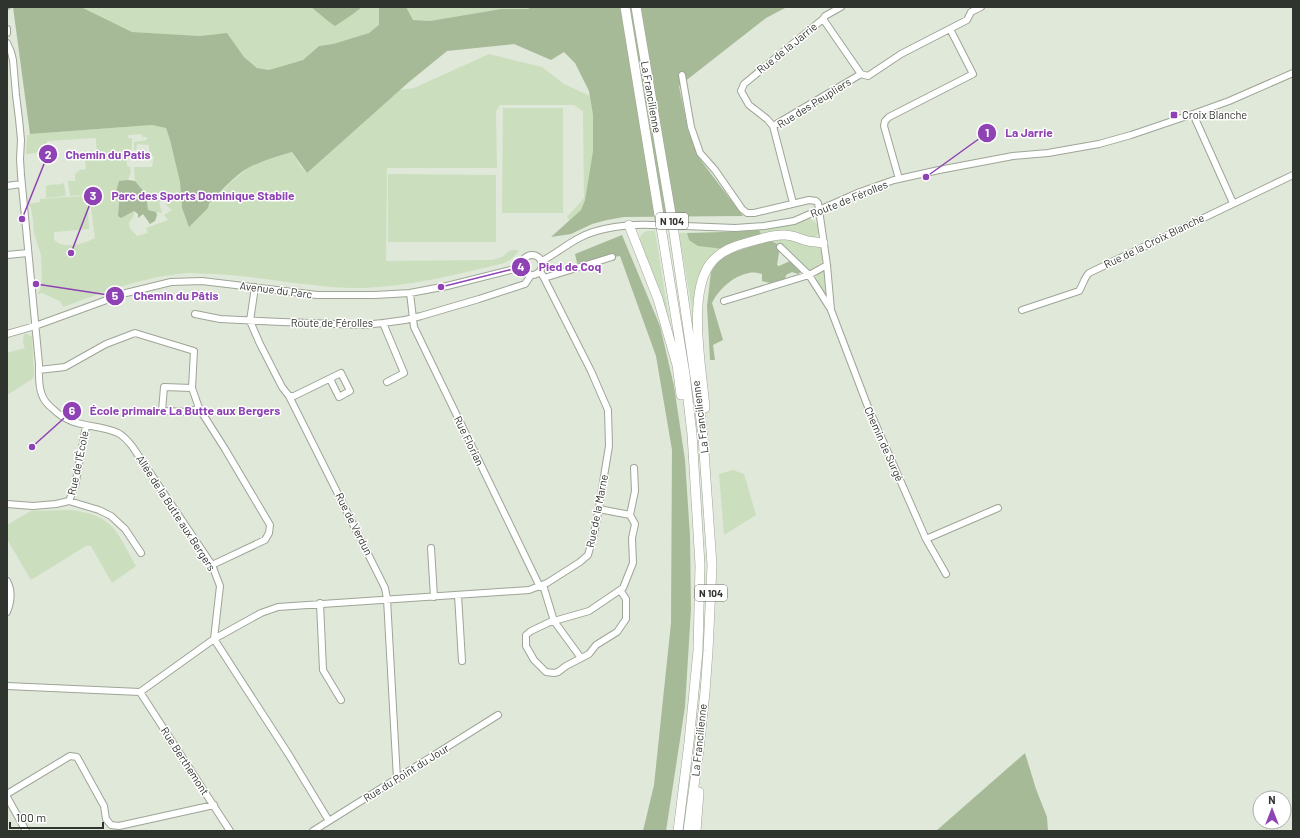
<svg xmlns="http://www.w3.org/2000/svg" width="1300" height="838" font-family="Barlow,sans-serif">
	<style>
		.green { fill: #cbdebd; fill-rule: evenodd }
		.forest { fill: #a6ba97 }
		.lines { fill: none; stroke-linecap: round; stroke-linejoin: round }
		.minor-casing { stroke: #9da597; stroke-width: 8 }
		.highway-casing { stroke: #9da597; stroke-width: 10 }
		.minor { stroke: #fff; stroke-width: 6 }
		.highway { stroke: #fff; stroke-width: 9 }
		.minor-bridge-casing { stroke: #9da597; stroke-width: 8; stroke-linecap: butt }
		.minor-bridge { stroke: #fff; stroke-width: 6 }
		.poi-dot { fill: #8e42b3; stroke: #fff; stroke-width: 1.5 }
		.labels { text-anchor: middle; stroke-width: 3; stroke-linejoin: round; paint-order: stroke }
		.shield { fill: #fff; stroke: #6e716d; stroke-width: 1 }
		.shield-label { font-size: 10px; font-weight: bold; fill: #30342e }
		.street-label { font-size: 11px; fill: #30342e; stroke: #fff }
		.poi-label { font-size: 11px; fill: #30342e; stroke: #fff; text-anchor: start }
		.leader { fill: none; stroke: #8e42b3; stroke-width: 1.5 }
		.callout-dot { fill: #8e42b3; stroke: #fff; stroke-width: 1.5 }
		.mark-label { font-size: 12px; text-anchor: middle; font-weight: bold; fill: #fff }
		.callout-label { font-size: 12px; text-anchor: middle; font-weight: bold; fill: #8e42b3; stroke: #fff; stroke-width: 3; stroke-linejoin: round; paint-order: stroke }
	</style>
	<rect width="100%" height="100%" fill="#e0e8d9"/>
	<path class="green" d="M81,7H311L328,21L353,14L362,7H379L380,25L369,33L333,44L319,46L303,60L269,70L257,68L244,57L227,33L200,36L132,32Z
		M406,7H531L528,9H501L430,21L413,20Z
		M489,54L542,67L564,84L590,96L593,115V151L585,200L581,210L570,221L567,217L584,198L583,111L574,105H500L496,111L497,168H387L386,261L492,260C495,259 499,258 502,257C508,253 511,247 519,251L510,260L504,263C458,274 412,286 364,288C313,289 263,276 213,274C206,274 198,273 191,273C147,275 104,292 63,307L60,301L42,293L38,294V292L40,290L42,279L41,255L34,233L33,220L31,208L28,204L40,202V199L84,196V195L70,196L68,181H75V174L80,170L86,169L85,158H97L96,138L47,141L48,152L26,154L27,136L30,134L152,125L166,128L170,140L180,182L182,208L189,226L230,183L248,168L273,158L292,152L301,167L307,173L400,90L414,88ZM142,134V137H147V140L134,142V150H136L137,144L149,145V155L154,157L152,167H134L135,181L146,194L148,210L162,213L159,202L165,199L167,206L172,210L164,215L168,220L146,228L148,233L137,236C134,232 126,227 130,221C132,219 133,217 134,215V211L118,216L119,181L128,180L131,172L130,167L127,166L126,150L132,149V138H128V135ZM89,193L95,238C83,244 65,250 54,240V232L89,229L87,194Z
		M503,108H563V213H502Z
		M388,174L496,175V242H388Z
		M64,183L66,196L46,198V186C52,183 59,186 64,183Z
		M809,219C817,221 818,225 819,232L815,239L759,237L761,234L759,230L792,224Z
		M646,231H655L672,338L639,240L641,235Z
		M679,233H687L689,240L724,249L709,261L694,321Z
		M784,238L803,244L816,246L820,248L823,253V259L821,263L810,270L784,248L779,253V245L770,240Z
		M821,271H824L826,274L827,295L825,294L817,282L816,274Z
		M24,334H27L32,337L34,376L32,379L7,395V353L25,348L23,342Z
		M733,470L744,474L756,515L724,535L719,474Z
		M70,510C114,515 116,531 136,566L112,583L91,546H86L31,580L7,539V525L31,511Z"/>
	<path class="forest" d="M7,7H81L132,32L200,36L227,33L244,57L257,68L269,70L303,60L319,46L333,44L369,33L379,25V7H406L413,20L430,21L501,9H528L531,7H787L766,18L679,86L688,130L699,158L743,216L624,217L607,220L592,224L571,234L551,237L581,210L585,200L593,151V115L589,91L575,63L564,52L551,60L514,44L447,51L409,82L307,173L292,152C278,156 262,161 248,168C234,176 220,192 209,204L208,208L189,227L182,208L180,182L170,140L166,128L152,125L30,134L13,7L7,11Z
		M311,7H362L353,14L335,26L328,21Z
		M128,180L135,181L146,194L148,210L156,212L157,215L155,221L150,224L143,214L138,218V214L134,211L121,218L118,216L119,202L115,195L119,181Z
		M759,230L761,234L724,249L698,246L689,240L687,233C711,232 735,232 759,230Z
		M622,235L660,326L674,386L685,460L690,536L691,609L685,707L666,831H643L654,785L671,623L672,450L656,356L620,256L577,263L575,254Z
		M770,240L779,245V253L777,265L779,266L790,261L801,272L798,274L792,272L786,275L785,279L770,283L762,281V274C758,273 753,272 749,273C733,276 719,289 712,303L723,340L713,345L715,360H710L707,306L711,272L716,264L722,256Z
		M1025,753L1036,789L1047,817L1048,831H936Z"/>
	<g class="lines">
		<g class="minor-casing">
			<path id="minor" d="M823,19L825,16L841,7
				M7,29V33
				M7,43L11,52L13,60L16,95L19,119L21,140L20,159L21,175L39,364C39,374 38,386 42,395C44,401 48,405 53,409C73,429 95,423 118,433C124,436 128,441 132,446L212,565L220,586L214,639L289,755L329,821
				M682,75L691,127L700,153L715,170L742,209L747,213H754L809,200L816,201L818,203L827,265L831,310L868,407L926,539L946,574
				M1193,114L1233,203
				M773,126L861,74L868,76L901,54L967,20L971,12L981,7
				M899,179L884,126L885,121L889,117L973,74L950,29
				M7,186L21,184
				M793,203L773,126L767,119L749,105L741,91L744,84L823,19L861,74
				M685,226L735,228L764,226L794,221L860,192L894,180L939,170L1013,156L1048,153L1099,144L1131,135L1193,114L1229,101L1293,73
				M780,247L809,275L830,308
				M522 265a10 10 0 1 1 20 0a10 10 0 1 1-20 0Z
				M7,255L28,253
				M542,261C555,254 566,245 579,238C599,227 630,224 652,225
				M544,278L612,257
				M255,287L250,321L260,344L282,387L289,396L385,588L387,599L397,779
				M410,293L414,327L540,587
				M724,301L809,275L827,265
				M1022,310L1079,291C1083,285 1084,278 1089,273L1293,175
				M195,314L220,319L282,322L363,325L383,323L405,320L421,316L479,299L525,284L531,275
				M383,323L404,373L387,382
				M7,334L35,326L126,293L171,282L202,281L317,295H375L410,293L447,286L522,267
				M39,370L65,367L106,344L135,333L194,351L192,388L199,408L225,449L270,525L269,533L265,540L212,565
				M192,388L164,387L162,411L190,412L199,408
				M289,396H294L341,373L350,391L339,397L330,379
				M69,501L75,486L86,426
				M7,504L33,506L56,504L69,501L99,510L111,516L125,529L141,553
				M630,515L635,491L634,468
				M926,539L998,508
				M431,548L434,597
				M7,581C12,590 11,602 7,612
				M543,585L554,621L581,658
				M458,595L462,661
				M320,603L323,670L341,700
				M554,620L531,631L526,635V646L534,660L546,672L554,673L558,672L566,666L589,654L596,645L617,632L626,619V599L620,590
				M554,621L589,611L623,588L633,563L632,538L635,524L630,515L599,509
				M7,686L140,692L214,639L261,613L278,607L529,590L547,583L580,562L588,555L594,534L598,513L609,446L608,410L591,371L544,278L540,271
				M140,692L230,831
				M7,794L70,756L77,757L104,806L106,819L111,825L119,826L214,805
				M7,797L26,831
				M313,831L498,715"/>
		</g>
		<g class="highway-casing">
			<path id="highway" d="M625,7L685,374L692,434L700,565L698,651L689,742L678,831
				M636,7L673,226L699,404L703,437L712,565L708,651L705,692L699,749L688,831
				M629,225L658,299L677,365L681,395
				M705,408C702,370 687,295 710,264C720,251 734,246 749,242C761,239 773,234 785,235C793,235 800,239 808,241C813,242 818,242 823,243
				M696,831L699,792"/>
		</g>
		<use href="#minor" class="minor"/>
		<use href="#highway" class="highway"/>
		<g class="minor-bridge-casing">
			<path id="minor-bridge" d="M652,225L685,226"/>
		</g>
		<use href="#minor-bridge" class="minor-bridge"/>
	</g>
	<rect class="poi-dot" x="1170" y="111" width="8" height="8" rx="2"/>
	<g class="labels">
		<g class="shield">
			<rect x="656" y="213" width="32" height="16" rx="3"/>
			<rect x="695" y="585" width="32" height="16" rx="3"/>
		</g>
		<g class="shield-label">
			<text x="672" y="225">N 104</text>
			<text x="711" y="597">N 104</text>
		</g>
		<g class="street-label">
			<text transform="translate(787 48) rotate(-39)" y="4">Rue de la Jarrie</text>
			<text transform="translate(651 97) rotate(80)" y="4">La Francilienne</text>
			<text transform="translate(814 103) rotate(-32)" y="4">Rue des Peupliers</text>
			<text transform="translate(849 199) rotate(-22)" y="4">Route de Férolles</text>
			<text transform="translate(1154 241) rotate(-26)" y="4">Rue de la Croix Blanche</text>
			<text transform="translate(276 290) rotate(7)" y="4">Avenue du Parc</text>
			<text x="332" y="327">Route de Férolles</text>
			<text transform="translate(700 417) rotate(-97)" y="4">La Francilienne</text>
			<text transform="translate(469 441) rotate(64)" y="4">Rue Florian</text>
			<text transform="translate(884 444) rotate(66)" y="4">Chemin de Surgé</text>
			<text transform="translate(78 463) rotate(-78)" y="4">Rue de l'École</text>
			<text transform="translate(597 511) rotate(-79)" y="4">Rue de la Marne</text>
			<text transform="translate(176 513) rotate(57)" y="4">Allée de la Butte aux Bergers</text>
			<text transform="translate(354 524) rotate(63)" y="4">Rue de Verdun</text>
			<text transform="translate(699 740) rotate(-84)" y="4">La Francilienne</text>
			<text transform="translate(185 761) rotate(57)" y="4">Rue Berthemont</text>
			<text transform="translate(406 773) rotate(-32)" y="4">Rue du Point du Jour</text>
		</g>
		<g class="poi-label">
			<text x="1182" y="119">Croix Blanche</text>
		</g>
	</g>
	<path class="leader" d="M926 177L987 133M22 219L48 154M71 253L93 196M441 287L521 267M36 284L115 296M32 447L72 411"/>
	<g class="callout-dot">
		<circle cx="926" cy="177" r="4"/>
		<circle cx="22" cy="219" r="4"/>
		<circle cx="71" cy="253" r="4"/>
		<circle cx="441" cy="287" r="4"/>
		<circle cx="36" cy="284" r="4"/>
		<circle cx="32" cy="447" r="4"/>
		<circle cx="987" cy="133" r="10"/>
		<circle cx="48" cy="154" r="10"/>
		<circle cx="93" cy="196" r="10"/>
		<circle cx="521" cy="267" r="10"/>
		<circle cx="115" cy="296" r="10"/>
		<circle cx="72" cy="411" r="10"/>
	</g>
	<g class="mark-label">
		<text x="987" y="137">1</text>
		<text x="48" y="159">2</text>
		<text x="93" y="200">3</text>
		<text x="521" y="271">4</text>
		<text x="115" y="300">5</text>
		<text x="72" y="415">6</text>
	</g>
	<g class="callout-label">
		<text x="1029" y="137">La Jarrie</text>
		<text x="108" y="159">Chemin du Patis</text>
		<text x="203" y="200">Parc des Sports Dominique Stabile</text>
		<text x="570" y="271">Pied de Coq</text>
		<text x="176" y="300">Chemin du Pâtis</text>
		<text x="185" y="415">École primaire La Butte aux Bergers</text>
	</g>
	<rect width="1300" height="838" fill="none" stroke="#30342e" stroke-width="16"/>
	<g transform="translate(1272 810)"><circle r="19" fill="#ffffff" stroke="#acaeab"/>
	<path d="M0-3L7 15L0 10L-7 15Z" fill="#8e42b3"/>
	<text y="-6" font-size="11" font-weight="bold" text-anchor="middle" fill="#30342e">N</text>
	</g>
	<path d="M10 822v6h93v-6" fill="none" stroke="#30342e" stroke-width="2"/>
	<text x="16" y="822" font-size="12" fill="#30342e" stroke="#ffffff" stroke-width="3" paint-order="stroke">100 m</text>
</svg>
